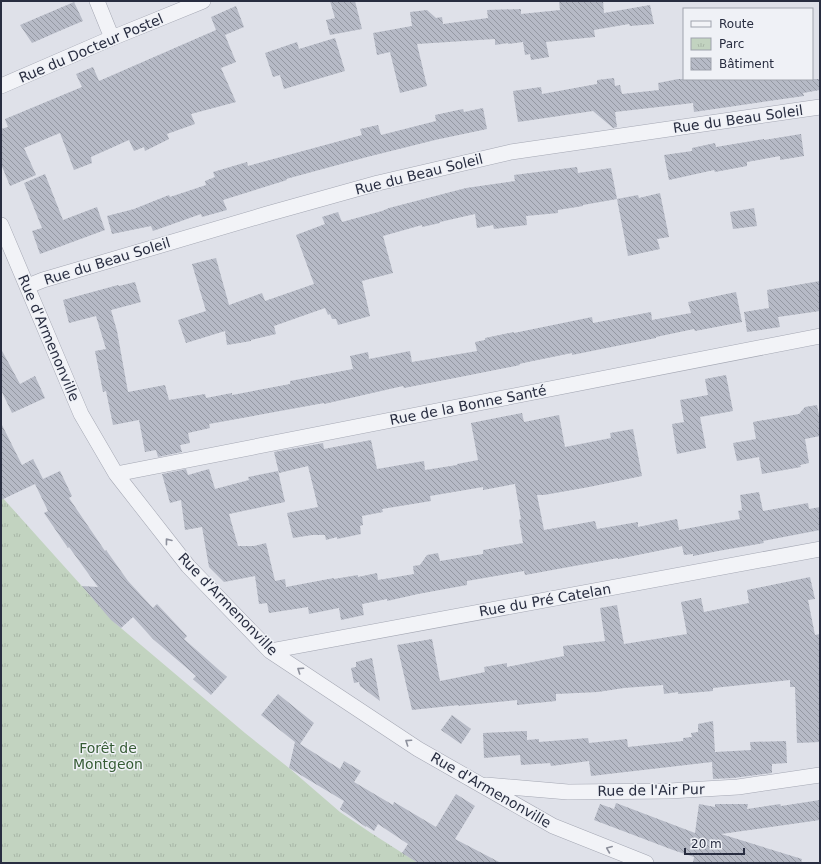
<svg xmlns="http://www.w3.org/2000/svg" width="821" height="864" font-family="'DejaVu Sans',sans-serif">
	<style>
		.park { fill: url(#park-tufts) }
		.building { fill: url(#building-back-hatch) }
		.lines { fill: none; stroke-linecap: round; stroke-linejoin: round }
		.minor-casing { stroke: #a4a7b3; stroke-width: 16 }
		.minor { stroke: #f2f3f7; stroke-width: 15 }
		.oneway { stroke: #8d909c }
		.labels { text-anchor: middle; stroke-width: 3; stroke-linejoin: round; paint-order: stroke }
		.street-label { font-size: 14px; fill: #282d40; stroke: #eff1f6 }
		.park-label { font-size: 14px; fill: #365c35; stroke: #eff1f6 }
	</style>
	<defs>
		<pattern id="park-tufts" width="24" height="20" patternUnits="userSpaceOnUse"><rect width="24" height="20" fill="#c2d3c0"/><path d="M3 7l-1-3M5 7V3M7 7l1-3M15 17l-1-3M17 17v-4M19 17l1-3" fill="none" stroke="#a7b5a6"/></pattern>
		<pattern id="building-back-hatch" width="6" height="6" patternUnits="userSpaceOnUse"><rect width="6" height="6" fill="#b6bac6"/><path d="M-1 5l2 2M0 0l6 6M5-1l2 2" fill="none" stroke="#9498a2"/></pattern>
	</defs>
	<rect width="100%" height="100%" fill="#dfe1e9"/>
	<path class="park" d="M1,496L115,623L245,733L289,768L340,812L371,833L418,863H1Z"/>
	<path class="building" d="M330,1H355L362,29L330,35L326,20L335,18Z
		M559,1H603L604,13L650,5L654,24L630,26L629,24L594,30L595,37L546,42L549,57L531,60L530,54L525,55L523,42L508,44V43L495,45V39L417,44L427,86L400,93L390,52L377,55L373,33L412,26L410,12L427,10L436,18L442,17L443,24L488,18L487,10L521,9V14L560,10Z
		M74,2L83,21L64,29L32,43L20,25Z
		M236,6L244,27L225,35L236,62L221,68L236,102L191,114L195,124L167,134L169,139L145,151L144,147L134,151L129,140L91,157L92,163L74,170L60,133L24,148L36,175L10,186L1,164V129L8,127L5,119L82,87L76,74L93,67L99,81L216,30L211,17Z
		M335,38L345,71L284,89L280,75L273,77L265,53L297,42L299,49Z
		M614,78L615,86L620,85L622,94L659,90L658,83L678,79H820V90L803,93L804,96L694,112L693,103L615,112L617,127L613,128L593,111L518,122L513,91L541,87L542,94L597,84V80Z
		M483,108L487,129L435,140L367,157L286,179L287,180L223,200L227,210L202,217L201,214L153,231L151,226L112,234L107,216L134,209L169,195L170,197L206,185L205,181L215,177L213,172L247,162L248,166L362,135L360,129L378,125L381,135L436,121L435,115L463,109L464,112Z
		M801,134L804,156L780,160V156L747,162V166L715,172L714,170L669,180L664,155L692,151V148L715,143L716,147L764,139V140Z
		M577,167L578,173L611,168L617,199L583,205V206L558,210V213L526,216L527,225L494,229L493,225L477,228L475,214L440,222V223L422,227V225L383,236L393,273L362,281L370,316L338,325L336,319H332L330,314L328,315L325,308L274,326L276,334L251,340V341L227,345L225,331L186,343L178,320L206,311L192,264L216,258L229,305L262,293L265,301L314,284L296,235L325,224L322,217L338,212L342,222L382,211L389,208L466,188L515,181L514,175Z
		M45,174L63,220L97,207L105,230L40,254L32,231L42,228L24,183Z
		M660,193L669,237L657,239L660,249L628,256L617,199L638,195L639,198Z
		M754,208L757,226L733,229L730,212Z
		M820,281V311L778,317L780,327L747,332L744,312L769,308L767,290Z
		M135,282L141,302L111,310L117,331L128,392L165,385L169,400L205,394L206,398L232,393V395L290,384V381L353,369L350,356L368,352L369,359L410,351L412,362L477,351L475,342L485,340V338L514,332V333L592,317L593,323L651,312L652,320L691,313L688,302L736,292L742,322L695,331L694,329L656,337V338L572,355V353L528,362L519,364L520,365L475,374L404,388L403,386L324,404V403L209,424L210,428L188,433L190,443L180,445L182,452L158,457L156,450L145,452L139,420L113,425L106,391L103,392L95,351L106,349L96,316L69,323L63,300L118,285L119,286Z
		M1,349L20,384L35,376L45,398L12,413L1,390Z
		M726,375L733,411L700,417L706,448L677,454L672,424L684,422L680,400L708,395L705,379Z
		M817,405L820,420V436L805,439L809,463L800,465L801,467L762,474L759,457L737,461L733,443L756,439L753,422L799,414L805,407Z
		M522,413L524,422L559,415L565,447L611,438L610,433L633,429L642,476L589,487L544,495H537L544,530L595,521L597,529L638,522V527L677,519L679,530L712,524L740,519L738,511L742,510L740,495L759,492L763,511L808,503L809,509L820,507V530L763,541L764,543L718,551L693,556V554L684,555L682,546L618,559V558L525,575L524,571L467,581V585L418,594L387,601V599L362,604L364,615L341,620L339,608L309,614L308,607L269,613L267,603L259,604L255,576L224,582L209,567L202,527L185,530L181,500L170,503L162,474L186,469L188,475L209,469L215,489L249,480L248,477L278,471L285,502L229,514L238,546H254L266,543L275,581L285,579L286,587L334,578V579L358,575V577L377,573L378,580L414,574L413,566L420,565L427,555L438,553L440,561L483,554V550L523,543L519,520L521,519L515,484L483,490V487L430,496L431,501L382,509L383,512L362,516L363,525L360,526L361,534L337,539V537L326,540L325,535H312L293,538L287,513L318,507L308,466L279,473L274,452L323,443L324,449L371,440L377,469L424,461L425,470L457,465V464L478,460L471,423Z
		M1,423L22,465L33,459L43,479L60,471L72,496L69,498L105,551L106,550L128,581L153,608L157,604L187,636L184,639L227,677L211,695L193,679L196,676L153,639L133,617L121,628L111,620L82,586L98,587L69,547L68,548L44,513L48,511L35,484L1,500Z
		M810,577L815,599L808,600L815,635L820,634V742L797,743L795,687H790V680L713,688V691L678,694V692L664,694L663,685L624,688L598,692L556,694V701L517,705V700L458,706L459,705L412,710L397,645L432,639L440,681L485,672L484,667L507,663V667L564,656L563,646L605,641L600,608L617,605L624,644L687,634L681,602L701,598L704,612L749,603L747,590Z
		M372,658L380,701L360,686L359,682L354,683L351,668L356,667V662Z
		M278,694L314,723L300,744L340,769L344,761L361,771L354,782L393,805L394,802L436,827L456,794L475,806L455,839L501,863H418L402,853L408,844L378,824L374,831L366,826V827L340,809L344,801L289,768L295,742L261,715Z
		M452,715L471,729L461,744L441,730Z
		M713,721L715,752L751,750L750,742L786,741L787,763L772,764V773L733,778L713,779L712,762L591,776L589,761L551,766L550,763L521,765L520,755L484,758L483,733L527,731V740L539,739V742L588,738L589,743L627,739L628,747L683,741V738L692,737L691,733L698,732V724Z
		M820,800V820L721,834L802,859L801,863H693L694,857L673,850L594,820L600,804L614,809L616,803L695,833L699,804L715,807V804H748L747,809L780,804L781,806Z"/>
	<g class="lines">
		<g class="minor-casing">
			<path id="minor" d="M97,1L112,38
				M1,86L112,38L203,1
				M1,225L81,414L116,474L188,566L270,651L418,749L553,826L646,863
				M28,286L43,280L267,214L378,183L511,152L820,107
				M116,474L820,336
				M270,651L820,549
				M486,785L568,792L669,791L738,787L820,775"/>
		</g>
		<use href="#minor" class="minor"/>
	</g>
	<defs><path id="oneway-chevron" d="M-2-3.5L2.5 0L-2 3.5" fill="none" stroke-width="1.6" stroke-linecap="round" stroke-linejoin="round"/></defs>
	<g class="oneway">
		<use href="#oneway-chevron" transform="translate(168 541) rotate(-128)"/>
		<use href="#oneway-chevron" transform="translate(300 670) rotate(-146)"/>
		<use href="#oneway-chevron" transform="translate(408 742) rotate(-146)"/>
		<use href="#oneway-chevron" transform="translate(609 849) rotate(-158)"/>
	</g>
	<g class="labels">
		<g class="street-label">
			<text transform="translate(91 48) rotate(-23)" y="5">Rue du Docteur Postel</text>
			<text transform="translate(738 119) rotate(-8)" y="5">Rue du Beau Soleil</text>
			<text transform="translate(419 174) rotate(-14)" y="5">Rue du Beau Soleil</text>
			<text transform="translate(107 261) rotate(-17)" y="5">Rue du Beau Soleil</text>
			<text transform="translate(49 338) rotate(67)" y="5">Rue d'Armenonville</text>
			<text transform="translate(468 405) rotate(-11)" y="5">Rue de la Bonne Santé</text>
			<text transform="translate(545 600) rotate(-10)" y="5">Rue du Pré Catelan</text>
			<text transform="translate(228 604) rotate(46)" y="5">Rue d'Armenonville</text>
			<text transform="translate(491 790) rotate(30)" y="5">Rue d'Armenonville</text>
			<text transform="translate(651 790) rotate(-1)" y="5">Rue de l'Air Pur</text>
		</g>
		<g class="park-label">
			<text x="108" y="753">Forêt de<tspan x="108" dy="16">Montgeon</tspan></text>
		</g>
	</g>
	<rect width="821" height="864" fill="none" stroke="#282d40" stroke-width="4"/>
	<rect x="683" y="8" width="130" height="72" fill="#eff1f6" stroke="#9fa3ad"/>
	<rect x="691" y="21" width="20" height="6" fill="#f2f3f7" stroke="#9fa3ad"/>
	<text x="719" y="28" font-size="12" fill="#282d40">Route</text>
	<rect x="691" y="38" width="20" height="12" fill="url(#park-tufts)" stroke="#9fa3ad"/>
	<text x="719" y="48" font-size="12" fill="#282d40">Parc</text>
	<rect x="691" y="58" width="20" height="12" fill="url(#building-back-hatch)" stroke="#9fa3ad"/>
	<text x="719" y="68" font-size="12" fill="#282d40">Bâtiment</text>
	<path d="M685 848v6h59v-6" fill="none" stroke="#282d40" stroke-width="2"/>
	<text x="691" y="848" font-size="12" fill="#282d40" stroke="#eff1f6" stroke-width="3" paint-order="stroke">20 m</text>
</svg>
